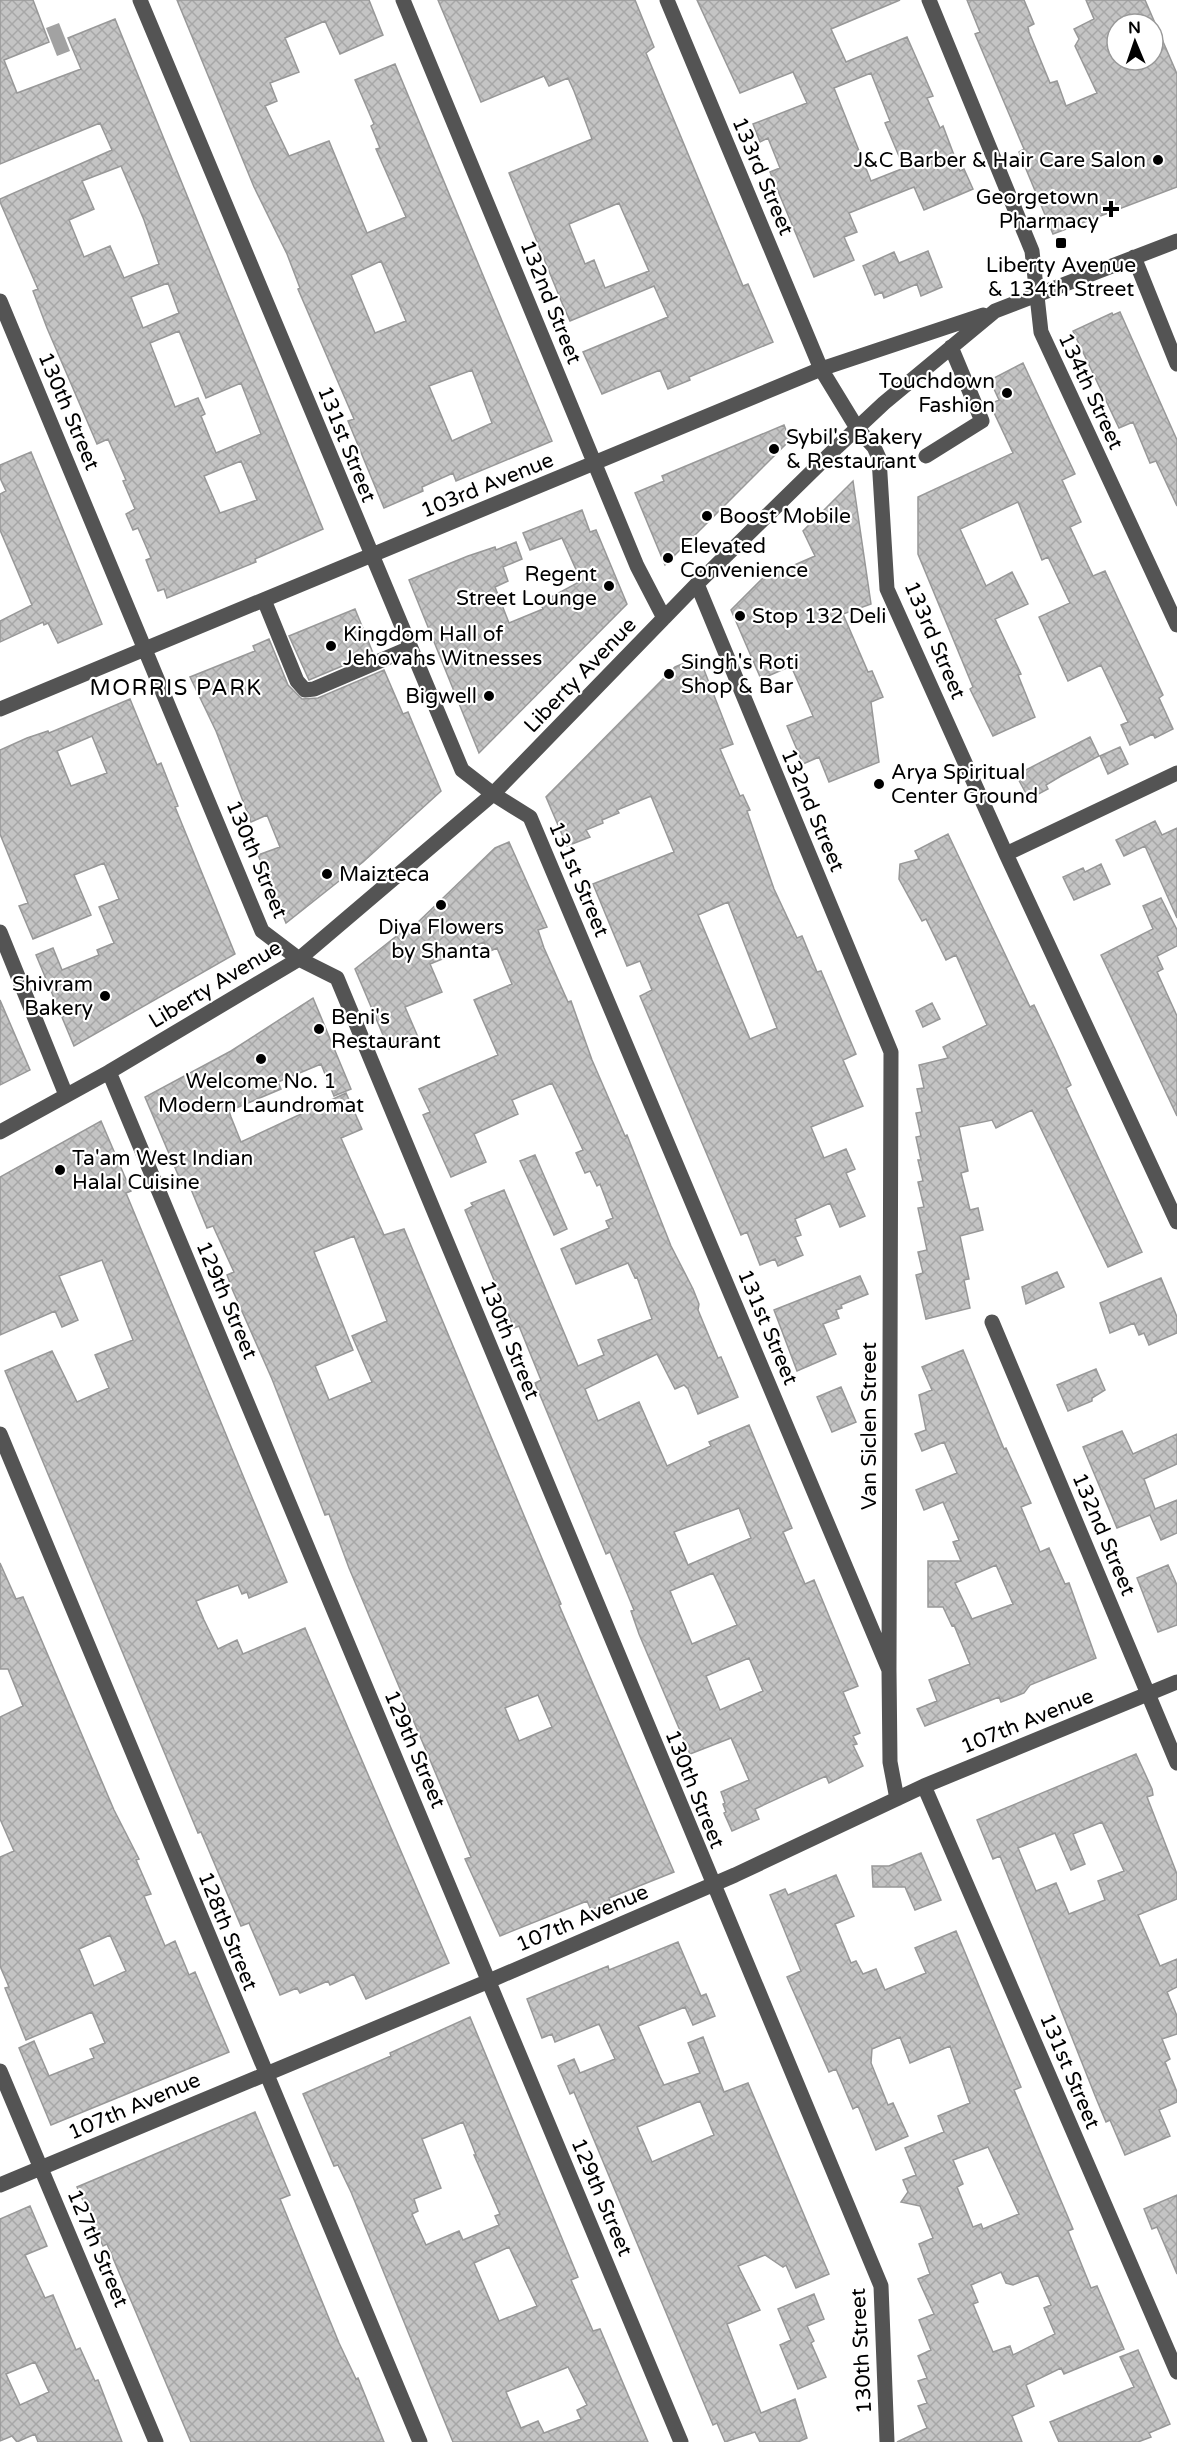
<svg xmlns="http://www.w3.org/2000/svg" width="1177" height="2442" font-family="'Varela Round',sans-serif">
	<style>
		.water { fill: #a2a2a2 }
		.building { fill: url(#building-cross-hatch); stroke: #989898; stroke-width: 1.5; fill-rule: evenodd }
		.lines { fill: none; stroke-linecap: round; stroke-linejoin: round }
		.minor { stroke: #545454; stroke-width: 15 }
		.poi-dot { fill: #000; stroke: #fff; stroke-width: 2 }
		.labels { text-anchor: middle; stroke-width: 4.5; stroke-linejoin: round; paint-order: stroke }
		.poi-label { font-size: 21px; fill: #000; stroke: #fff; text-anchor: start }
		.street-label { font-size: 21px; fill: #000; stroke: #fff }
		.neighbourhood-label { font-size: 22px; letter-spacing: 1.5px; fill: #000; stroke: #fff }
	</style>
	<defs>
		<pattern id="building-cross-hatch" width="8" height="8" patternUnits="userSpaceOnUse" patternTransform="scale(1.5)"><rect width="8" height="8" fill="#c4c4c4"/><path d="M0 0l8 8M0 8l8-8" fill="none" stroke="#a7a7a7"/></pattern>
	</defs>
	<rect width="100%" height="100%" fill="#fff"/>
	<path class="water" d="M59,23L70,51L57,56L46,28Z"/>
	<path class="building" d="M0,0H33L49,42L4,60L17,93L81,69L68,38L115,19L323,529L255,559L256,562L167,598L164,589L158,591L146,560L151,558L138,528L133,530L126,514L135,509L123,481L126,480L108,439L97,444L47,328L33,291L38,289L0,202V199L112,150L100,123L0,164ZM121,166L144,220L159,264L124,278L110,246L84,257L69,220L94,209L82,181ZM168,283L179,313L143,328L131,297ZM179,331L206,398L241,383L261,434L216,453L201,416L205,414L198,398L175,407L150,343ZM241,461L257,500L220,513L204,476Z
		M177,0H369L383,35L340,54L325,21L285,38L299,72L270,83L277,101L265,106L289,156L329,141L367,233L406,217L376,149L380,148L371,126L374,124L355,80L395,64L552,441L456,481L453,473L422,487L423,491L384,508L348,421L354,419L298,289L300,288L287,254L254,187ZM381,261L406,321L375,333L351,275ZM472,370L492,423L452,441L429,386Z
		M438,0H635L654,47L646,53L743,286L748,284L773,342L689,377L690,380L668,389L660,370L602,394L583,352L668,317L654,286L570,321L562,303L509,173L592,139L574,91L568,78L549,86L544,76L481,102ZM619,203L649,271L605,288L594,260L585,264L569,224Z
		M697,0H900L831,29L846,62L907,37L933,96L927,98L940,128L943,126L960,171L964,169L973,189L924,210L914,187L849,213L857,232L844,237L854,260L814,277L770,172L780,168L768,138L760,142L753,124L807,103L793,72L740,93ZM871,73L890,121L885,123L904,168L871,181L834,88Z
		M967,0H1024L1034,24L1028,27L1029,32L1050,83L1057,81L1066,106L1097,93L1075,46L1079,39L1074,29L1094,19L1086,0H1145L1177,74V187L1053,234L1019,152L1024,149L975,34L980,32ZM1117,24H1153V60H1117Z
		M928,251L942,287L921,296L917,284L884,298L882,292L875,295L863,266L894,252L899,263Z
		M1120,312L1177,440V506L1156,461L1150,463L1133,422L1119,428L1073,331L1112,313L1113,315Z
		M1023,363L1075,474L1062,480L1081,522L1070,527L1093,576L1105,571L1163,695L1159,698L1173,729L1155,738L1153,734L1130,745L1121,725L1128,722L1101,665L1068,681L1039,617L1070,603L1048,557L1042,560L1018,502L960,529L986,586L1012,572L1028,604L995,619L1021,674L1018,675L1035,717L993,736L970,689L973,687L918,554V497L1013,453L990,404L999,400L990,380Z
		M784,425L790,440L665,565L635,493L664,481L662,476Z
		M31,452L102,624L58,643L48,623L44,625L43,622L0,642V621L32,605L0,530V494L6,491L0,478V465Z
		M853,481L871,604L843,614L868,672L872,671L883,697L871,702L879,762L829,782L819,757L803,764L787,726L813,716L791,666L761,679L731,610L762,579L815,556L803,531Z
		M582,510L590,532L596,530L627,604L479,753L409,580L468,556L495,547L496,550L516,542L522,559L503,567L508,581L495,587L509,623L543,609L540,603L581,581L562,538L530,550L523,533Z
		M355,609L373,653L309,680L289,636Z
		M269,639L288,685L302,699L318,698L384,670L403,714L408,712L441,791L363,862L286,923L258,855L280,847L267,815L251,822L216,731L190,677L255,651L253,646Z
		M699,657L733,744L720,749L740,796L743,795L750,810L747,811L774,889L797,938L802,936L817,972L821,971L856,1054L843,1060L863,1106L811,1127L824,1158L846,1149L855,1169L846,1173L865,1216L840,1227L830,1203L795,1219L801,1235L795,1237L803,1255L778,1266L775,1259L760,1265L747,1232L741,1235L640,996L652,990L640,961L627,966L593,884L674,852L651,796L617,810L619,813L602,820L603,823L586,830L590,837L567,846L546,797L675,667ZM728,902L777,1028L750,1039L698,915Z
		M130,699L157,765L161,763L178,806L175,807L235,954L74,1046L36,955L53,948L62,970L99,955L97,950L114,943L99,907L119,899L104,863L74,875L91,915L33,939L19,906L28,903L0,834V750L27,738L48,731L49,733ZM92,736L107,773L71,786L57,751Z
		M1090,737L1099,756L1061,776L1046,785L1048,789L1029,799L1016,775Z
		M1120,747L1128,764L1108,774L1100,756Z
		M1155,821L1162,835L1177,828V918L1145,846L1124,856L1116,840Z
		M948,834L1030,1007L1034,1005L1055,1049L1071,1085L1066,1088L1142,1252L1108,1267L1032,1110L996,1128L992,1120L959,1127L968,1171L961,1173L970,1210L978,1208L983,1230L960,1236L969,1279L964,1280L970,1308L926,1319L916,1275L923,1273L918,1252L927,1250L918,1208L924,1207L918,1182L923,1181L918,1160H921L916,1137L921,1136L916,1113L922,1112L917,1089L924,1088L919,1065L948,1058L943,1047L987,1025L956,955L946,960L926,919L922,921L899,879L900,864L919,859L915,851Z
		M509,842L547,927L538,930L544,948L568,1002L571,1001L592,1060L625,1136L627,1135L671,1246L693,1289L699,1304L698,1310L718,1358L721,1357L738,1397L698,1414L688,1389L684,1385L675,1389L657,1354L585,1389L598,1421L639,1402L667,1466L711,1446L709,1442L749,1425L792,1528L783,1532L805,1584L814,1580L858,1686L843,1692L860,1733L853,1736L857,1744L853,1745L863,1766L829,1783L826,1776L755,1809L759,1819L732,1831L724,1813L726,1812L723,1804L725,1803L721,1792L749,1780L731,1738L690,1754L639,1634L631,1611L634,1610L610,1552L606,1554L535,1383L541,1380L519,1326L514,1328L465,1210L473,1206L471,1203L504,1190L578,1366L604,1355L598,1340L652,1319L637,1277L635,1278L628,1263L576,1284L561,1249L609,1228L606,1221L613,1218L600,1184L597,1186L590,1171L585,1173L576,1153L583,1150L552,1083L512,1100L518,1114L474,1134L486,1162L451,1177L423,1115L430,1112L419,1089L498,1055L474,1000L512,984L497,948L488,952L484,942L430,964L442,992L405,1007L418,1037L389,1049L355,969L413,923L414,926L495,848ZM739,1508L751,1538L688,1565L674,1532ZM713,1573L737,1625L692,1644L670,1591ZM749,1658L763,1691L720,1710L706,1676Z
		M1101,864L1110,884L1074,900L1063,877L1083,868L1085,872Z
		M1161,898L1177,930V946L1157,956L1163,969L1157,972L1177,1016V1116L1101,955L1153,929L1143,906Z
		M313,998L351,1089L334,1096L321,1064L278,1082L281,1089L229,1111L231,1117L241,1142L346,1093L362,1129L341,1138L384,1235L404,1229L561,1604L559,1605L674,1872L609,1898L610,1901L591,1910L587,1901L500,1936L465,1859L471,1857L349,1568L329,1514L325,1515L272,1379L233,1291L227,1275L234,1272L213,1226L207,1228L188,1182L182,1184L145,1097L231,1051ZM354,1236L387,1321L352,1336L372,1382L329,1400L315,1366L353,1350L314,1252ZM538,1695L552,1727L519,1741L505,1708Z
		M0,1000L30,1070L0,1085Z
		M932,1003L940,1019L923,1027L916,1011Z
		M101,1121L131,1191L126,1193L287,1582L249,1598L247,1592L242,1594L238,1585L196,1601L204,1620L218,1649L237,1640L243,1654L305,1628L449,1963L366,1999L354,1974L330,1985L328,1981L300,1993L297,1988L280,1995L249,1923L241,1926L201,1832L198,1833L188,1809L5,1371L52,1351L77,1402L109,1388L95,1355L133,1340L102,1260L59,1276L78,1320L62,1327L55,1311L0,1335V1177Z
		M535,1155L567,1229L554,1235L520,1161Z
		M1057,1272L1064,1287L1026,1304L1022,1287Z
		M860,1276L868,1294L841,1305L842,1308L836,1310L839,1318L823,1324L836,1354L797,1371L774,1310Z
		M1161,1278L1177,1317V1333L1149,1345L1144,1333L1139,1335L1134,1323L1110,1333L1100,1303Z
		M963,1350L1004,1449L1006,1448L1031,1503L1021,1507L1040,1552L1049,1548L1065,1584L1069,1583L1096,1658L1030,1685L1024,1693L1001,1702L999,1697L925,1726L917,1709L937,1701L929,1680L970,1664L954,1625L952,1626L943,1607H928V1561H961L953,1542L959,1540L943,1502L924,1510L916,1490L957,1473L944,1442L922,1451L915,1434L926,1430L919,1395L932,1390L922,1367ZM996,1565L1013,1604L972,1619L955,1583Z
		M1096,1369L1105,1390L1092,1398V1401L1068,1411L1057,1385Z
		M841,1387L856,1422L832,1432L817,1397Z
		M1122,1431L1133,1454L1177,1434V1464L1144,1479L1155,1509L1177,1500V1533L1161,1540L1150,1515L1117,1528L1083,1447Z
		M0,1563L16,1599L23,1597L114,1810L139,1859L136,1860L151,1894L144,1896L165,1946L175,1941L189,1975L195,1972L229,2052L51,2125L19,2048L34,2041L49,2076L94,2058L90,2049L105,2043L92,2012L26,2040L5,1988L9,1987L0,1966V1857L14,1851L0,1819V1717L23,1706L8,1669H0ZM110,1935L126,1971L94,1986L79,1949Z
		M1168,1565L1177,1585V1625L1158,1632L1137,1578Z
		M1136,1754L1152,1789L1153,1795L1147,1797L1177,1874V1899L1138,1915L1160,1966L1177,1959V1987L1167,1992L1177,2016V2034L1162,2039L1170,2059L1165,2062L1177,2092V2102L1159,2110L1170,2136L1125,2155L1110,2120L1106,2122L1096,2098L1000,1856L993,1859L977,1820ZM1102,1822L1124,1871L1098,1881L1105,1900L1069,1914L1056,1883L1036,1891L1018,1848L1055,1833L1071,1870L1085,1864L1073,1834Z
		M921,1853L941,1900L915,1910L905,1887H873L872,1866H889Z
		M836,1875L854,1916L835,1924L851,1963L856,1961L863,1974L876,1969L885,1990L926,1973L915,1948L956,1931L1021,2087L1014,2090L1073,2229L1068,2231L1091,2288L1097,2286L1124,2349L1064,2374L1061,2368L1026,2385L1034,2406L1012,2416L1022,2442H897L927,2428L918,2406L927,2403L918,2381L927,2378L918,2356L931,2350L919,2320L934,2314L918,2279L930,2274L919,2244L933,2238L920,2206L901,2202L908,2192L903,2180L916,2175L905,2148L944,2132L938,2116L970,2103L950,2046L910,2063L900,2037L872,2049L871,2063L888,2105L893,2103L908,2136L876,2150L858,2106L853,2109L836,2069L829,2072L787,1977L801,1971L770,1895L785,1889L788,1895ZM988,2147L1019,2214L983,2229L981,2224L973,2227L957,2187L963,2184L953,2160ZM1001,2272L1006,2283L1013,2285L1038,2275L1051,2305L1044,2308L1055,2334L1013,2355L1010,2346L993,2352L973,2304L978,2302L971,2285Z
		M678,1942L701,1996L706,1994L715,2016L693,2025L685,2007L638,2026L660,2077L664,2085L700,2073L688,2043L703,2037L724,2092L748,2083L829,2274L796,2288L786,2265L783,2267L765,2255L738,2266L760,2310L727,2324L761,2413L795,2399L807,2438L798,2442H760L755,2432L725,2442L717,2423L713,2425L574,2092L570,2094L558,2066L574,2059L580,2073L615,2059L599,2024L555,2042L552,2034L542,2038L527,1999L608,1966L609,1970ZM700,2101L714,2135L652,2162L637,2127Z
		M470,2017L578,2277L571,2280L593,2331L600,2329L648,2442H453L351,2192L338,2165L334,2166L303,2094L391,2056L390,2053ZM463,2122L476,2155H474L500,2214L495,2216L499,2225L463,2240L459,2231L426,2245L412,2214L418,2211L414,2199L441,2188L422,2139ZM509,2247L537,2306L499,2321L474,2263ZM568,2367L587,2405L577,2410L581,2419L544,2433L538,2421L521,2428L506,2392Z
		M255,2112L290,2195L280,2199L339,2343L356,2379L358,2378L384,2442H191L107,2244L103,2246L77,2187Z
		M1177,2195V2274L1157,2227L1152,2229L1144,2209Z
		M30,2206L47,2246L25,2255L45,2298L53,2295L76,2350L80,2348L95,2381L98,2380L122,2442H38L35,2434L17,2442L12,2436L0,2441V2219ZM35,2362L49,2392L20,2405L6,2374Z
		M814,2294L824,2319L807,2326L814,2341L811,2343L826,2377L798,2389L780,2345L791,2340L778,2309Z
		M1138,2350L1170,2424L1149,2433L1151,2437L1138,2442H1059L1050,2422L1134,2387L1120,2357Z"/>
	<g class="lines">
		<path class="minor" d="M140,0L462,770L493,794L530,817L889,1670
			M403,0L637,566L664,618
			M667,0L821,369L857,428L874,447L879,458L887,589L1006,854L1177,1222
			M929,0L1032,251L1041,332L1177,625
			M1134,257L1177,364
			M0,301L262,931L299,959L337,978L881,2286L887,2442
			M926,456L982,421L951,347
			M697,584L891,1052L889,1670L890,1762L897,1799
			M264,600L297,681L305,690L314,689L410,648
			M0,709L821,369L983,315
			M1006,854L1177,773
			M0,932L66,1095
			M109,1072L681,2442
			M0,1132L109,1072L299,959L493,794L697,584L837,447L884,403L995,311L1177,241
			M992,1322L1177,1763
			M0,1434L420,2442
			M924,1786L1177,2372
			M0,2071L156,2442
			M0,2185L489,1981L735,1875L924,1786L1177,1682"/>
	</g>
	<g class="poi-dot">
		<circle cx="1158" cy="160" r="6"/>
		<path d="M1108 200h6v6h6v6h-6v6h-6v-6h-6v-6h6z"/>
		<rect x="1055" y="237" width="12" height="12" rx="3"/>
		<circle cx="1007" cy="393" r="6"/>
		<circle cx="774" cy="449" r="6"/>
		<circle cx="707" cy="516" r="6"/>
		<circle cx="668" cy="558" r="6"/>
		<circle cx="609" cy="586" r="6"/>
		<circle cx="740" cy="616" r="6"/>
		<circle cx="331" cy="646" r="6"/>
		<circle cx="669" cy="674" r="6"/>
		<circle cx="489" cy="696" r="6"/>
		<circle cx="879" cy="784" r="6"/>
		<circle cx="327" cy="874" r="6"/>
		<circle cx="441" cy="905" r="6"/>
		<circle cx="105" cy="996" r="6"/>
		<circle cx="319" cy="1029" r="6"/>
		<circle cx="261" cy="1059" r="6"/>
		<circle cx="60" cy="1170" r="6"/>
	</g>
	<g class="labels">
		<g class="poi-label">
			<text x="1146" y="167" text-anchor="end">J&amp;C Barber &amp; Hair Care Salon</text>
			<text x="1099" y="204" text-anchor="end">Georgetown<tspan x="1099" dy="24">Pharmacy</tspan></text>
			<text x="1061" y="272" text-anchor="middle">Liberty Avenue<tspan x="1061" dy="24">&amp; 134th Street</tspan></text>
			<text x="995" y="388" text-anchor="end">Touchdown<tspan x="995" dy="24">Fashion</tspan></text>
			<text x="786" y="444">Sybil's Bakery<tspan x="786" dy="24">&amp; Restaurant</tspan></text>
			<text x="719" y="523">Boost Mobile</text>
			<text x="680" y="553">Elevated<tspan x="680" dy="24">Convenience</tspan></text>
			<text x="597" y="581" text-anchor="end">Regent<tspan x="597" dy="24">Street Lounge</tspan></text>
			<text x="752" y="623">Stop 132 Deli</text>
			<text x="343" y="641">Kingdom Hall of<tspan x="343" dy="24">Jehovahs Witnesses</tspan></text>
			<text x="681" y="669">Singh's Roti<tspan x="681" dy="24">Shop &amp; Bar</tspan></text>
			<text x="477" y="703" text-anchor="end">Bigwell</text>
			<text x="891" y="779">Arya Spiritual<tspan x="891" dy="24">Center Ground</tspan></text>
			<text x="339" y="881">Maizteca</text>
			<text x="441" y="934" text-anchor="middle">Diya Flowers<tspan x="441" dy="24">by Shanta</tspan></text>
			<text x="93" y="991" text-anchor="end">Shivram<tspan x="93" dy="24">Bakery</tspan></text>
			<text x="331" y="1024">Beni's<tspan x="331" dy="24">Restaurant</tspan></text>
			<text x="261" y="1088" text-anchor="middle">Welcome No. 1<tspan x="261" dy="24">Modern Laundromat</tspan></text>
			<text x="72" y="1165">Ta'am West Indian<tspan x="72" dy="24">Halal Cuisine</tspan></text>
		</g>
		<g class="street-label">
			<text transform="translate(763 176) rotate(67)" y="7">133rd Street</text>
			<text transform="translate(551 302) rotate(68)" y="7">132nd Street</text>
			<text transform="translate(1091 391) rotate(65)" y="7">134th Street</text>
			<text transform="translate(69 411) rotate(67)" y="7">130th Street</text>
			<text transform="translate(347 444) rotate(68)" y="7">131st Street</text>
			<text transform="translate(487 485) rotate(-22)" y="7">103rd Avenue</text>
			<text transform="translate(935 640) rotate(67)" y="7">133rd Street</text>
			<text transform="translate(580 675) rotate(-46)" y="7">Liberty Avenue</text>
			<text transform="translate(813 810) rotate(67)" y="7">132nd Street</text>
			<text transform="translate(257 859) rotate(67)" y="7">130th Street</text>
			<text transform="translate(579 879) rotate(67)" y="7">131st Street</text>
			<text transform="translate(215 984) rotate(-31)" y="7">Liberty Avenue</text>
			<text transform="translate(227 1300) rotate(67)" y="7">129th Street</text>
			<text transform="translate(768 1327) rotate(67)" y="7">131st Street</text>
			<text transform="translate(510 1340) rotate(68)" y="7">130th Street</text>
			<text transform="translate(869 1426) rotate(-90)" y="7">Van Siclen Street</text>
			<text transform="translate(1104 1534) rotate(67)" y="7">132nd Street</text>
			<text transform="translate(1027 1721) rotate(-22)" y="7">107th Avenue</text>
			<text transform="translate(415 1749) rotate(67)" y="7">129th Street</text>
			<text transform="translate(695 1789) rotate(68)" y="7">130th Street</text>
			<text transform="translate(582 1918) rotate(-23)" y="7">107th Avenue</text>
			<text transform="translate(228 1931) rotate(68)" y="7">128th Street</text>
			<text transform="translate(1070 2071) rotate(67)" y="7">131st Street</text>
			<text transform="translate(134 2106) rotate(-23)" y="7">107th Avenue</text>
			<text transform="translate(602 2197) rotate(67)" y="7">129th Street</text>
			<text transform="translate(98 2248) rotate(67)" y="7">127th Street</text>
			<text transform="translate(861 2351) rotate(-93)" y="7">130th Street</text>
		</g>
		<g class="neighbourhood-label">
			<text x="176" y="695">MORRIS PARK</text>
		</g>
	</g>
	<g transform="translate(1135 42) rotate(358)"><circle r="28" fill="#ffffff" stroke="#999999" stroke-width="1.5"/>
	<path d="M0-4.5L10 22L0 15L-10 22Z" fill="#000000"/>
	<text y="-9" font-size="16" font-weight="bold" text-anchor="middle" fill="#000000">N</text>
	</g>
</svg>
